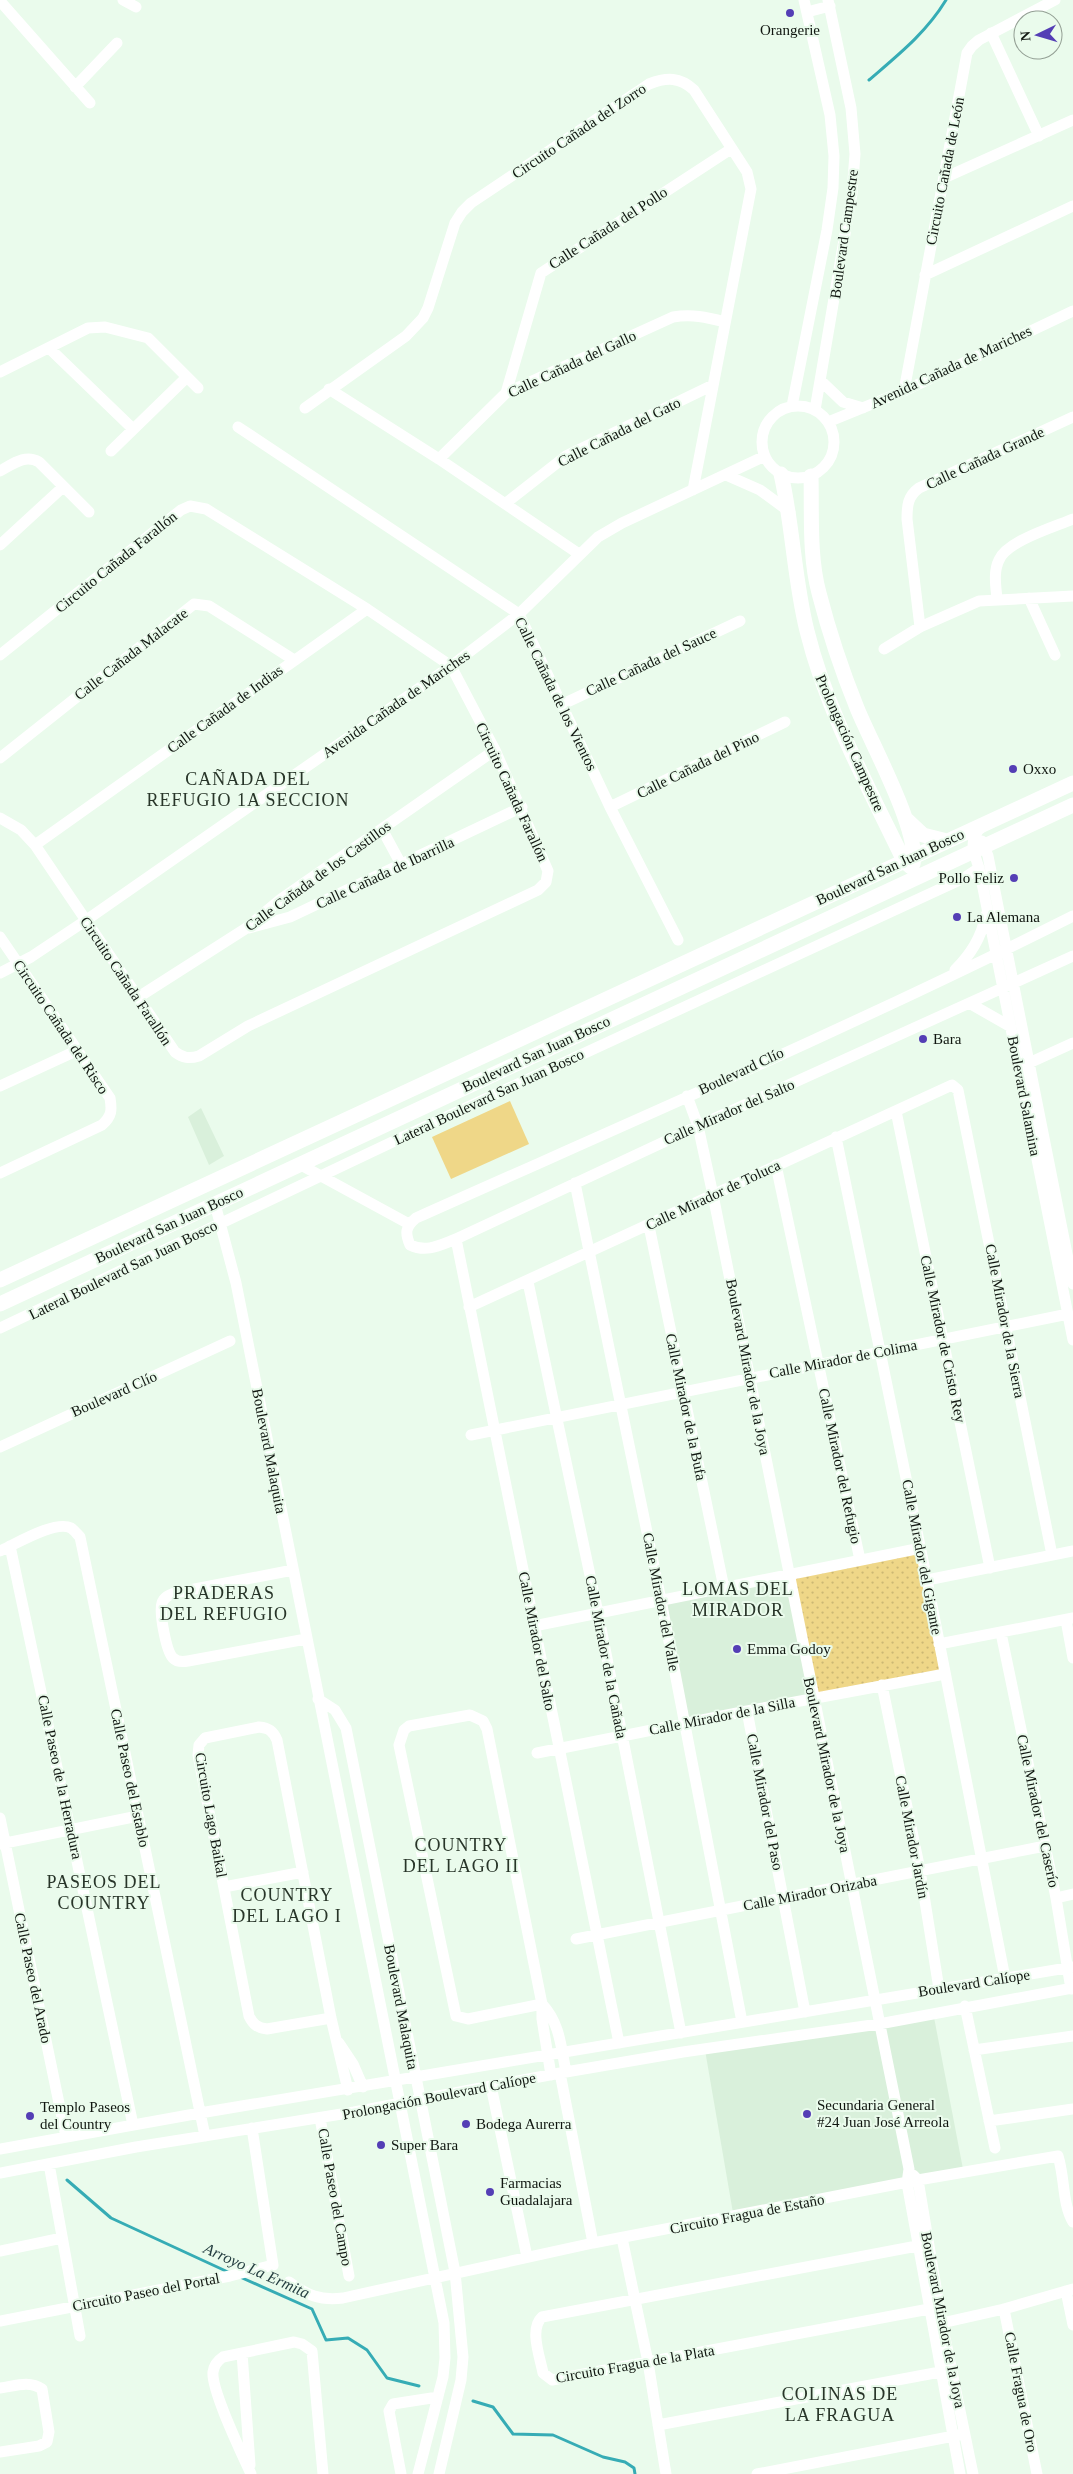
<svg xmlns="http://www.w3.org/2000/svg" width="1073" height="2474" font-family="Georgia,serif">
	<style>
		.built { fill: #d9f0db }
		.grass { fill: url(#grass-dots) }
		.pitch { fill: #efd788 }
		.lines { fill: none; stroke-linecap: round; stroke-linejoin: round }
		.stream { stroke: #36acb5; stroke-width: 3 }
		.minor { stroke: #fff; stroke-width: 11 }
		.major { stroke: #fff; stroke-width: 15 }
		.poi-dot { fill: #543eb5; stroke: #eafbec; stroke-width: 2 }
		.labels { text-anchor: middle; stroke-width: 4; stroke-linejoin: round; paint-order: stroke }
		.poi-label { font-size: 15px; fill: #101610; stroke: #eafbec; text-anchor: start }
		.street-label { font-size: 15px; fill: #101610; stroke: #eafbec }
		.water-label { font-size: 16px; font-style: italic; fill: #253e41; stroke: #eafbec }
		.quarter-label { font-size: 18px; letter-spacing: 1px; fill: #283529; stroke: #eafbec }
	</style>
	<defs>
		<pattern id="grass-dots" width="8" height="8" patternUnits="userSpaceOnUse" patternTransform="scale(1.25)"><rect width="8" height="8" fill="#efd788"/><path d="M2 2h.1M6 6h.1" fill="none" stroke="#ccb874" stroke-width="1.8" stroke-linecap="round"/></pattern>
	</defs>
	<rect width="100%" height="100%" fill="#eafbec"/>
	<path class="built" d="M201,1108L224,1156L209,1165L188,1117Z
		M786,1574L813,1698L686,1724L662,1600Z
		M933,2012L963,2169L733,2213L705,2050Z"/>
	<path class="grass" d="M921,1546L946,1671L813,1698L786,1574Z"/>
	<path class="pitch" d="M510,1101L529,1144L451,1179L432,1137Z"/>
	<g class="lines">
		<path class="stream" d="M869,80C898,55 926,33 946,0
			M67,2180L111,2218L228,2272
			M240,2277L312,2309L326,2340L348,2338L367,2350L387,2378L419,2386
			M473,2401L493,2407L513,2434L553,2435L603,2457L625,2462L634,2468L635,2474"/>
		<path class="minor" d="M123,0L136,7
			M0,1L90,103
			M807,12L830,6
			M991,33L1039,136
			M75,87L117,43
			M944,178L1073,120
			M925,275L1073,206
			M49,348L132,428
			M0,372L88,328L105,327L148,338L198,388
			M821,381L843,402L863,408
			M329,389L439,459L579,554
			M904,391L967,53L972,46L979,40L1055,0
			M506,393L541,273L731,149
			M792,406L827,230L833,188L834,156L830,115L804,0
			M762 442a36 36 0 1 1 72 0a36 36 0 1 1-72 0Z
			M305,408L406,336L423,318L428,308L455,223L462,212L471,203L649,84C667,77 680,77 694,90L747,172L751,189L693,490
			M815,410L852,193L855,154L851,108L828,0
			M828,422L904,391L1073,311
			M238,427L519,614L610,807L678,940
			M111,451L187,377
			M439,459L506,393L673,317C692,314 706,317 725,322
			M0,471C13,464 25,454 39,462L89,512
			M726,475L760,490L790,512
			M506,503L566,456L713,385
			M0,545L63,487
			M1029,598L1055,655
			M997,599C996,587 993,572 999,560C1007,541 1054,527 1073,519
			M920,627L907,519C907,505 908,496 919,488L1073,417
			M884,649L920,627L979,601L1073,596
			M0,655L181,510L190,506L206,509L367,609L451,666L495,750L548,871L546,882L538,890L248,1026L199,1056C189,1059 183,1058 175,1052L35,845L21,830L0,818
			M563,704L740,621
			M0,758L194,604L209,606L294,660
			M610,807L785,722
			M983,826C967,838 974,853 979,868L1073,1340
			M382,829L402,866
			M982,841L988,856L1073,1284
			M35,845L367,609
			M1073,916C858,1024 635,1120 416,1218C405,1227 405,1233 410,1245C427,1253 440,1245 456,1239L698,1126L1073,956
			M249,928L290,917L522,807
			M0,937L110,1098C112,1110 112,1116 102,1125L0,1173
			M955,970C971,954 981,938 986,915
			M0,973L31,957L85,921L451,666L519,614L598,537L622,523L765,456
			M137,998L245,929L281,899L495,750
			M969,1003L1011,1027
			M1029,1063L1073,1043
			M0,1086L76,1051
			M687,1096L698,1126L713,1195L909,2169L907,2183L960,2474
			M896,1111L990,1568
			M836,1137L927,1580L1005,1978
			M299,1164L409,1224
			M776,1165L860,1560
			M575,1183L661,1600L742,2022
			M215,1204L236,1283L444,2323L445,2358L443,2377L418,2474
			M649,1226L724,1588
			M456,1239L619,2043
			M528,1282L598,1613L681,2033
			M469,1307L952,1085L958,1090L1052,1555
			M0,1328L405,1136L964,878L979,868
			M471,1435L1068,1314
			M0,1447L230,1341
			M10,1546L133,2125
			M0,1551C16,1544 55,1520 71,1528C74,1530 77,1534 80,1537L205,2136
			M293,1570L174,1593C169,1595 164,1597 162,1603C159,1612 166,1651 173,1658C177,1662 183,1662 188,1661L306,1639
			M927,1580L1073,1551
			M1066,1620L1073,1658
			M534,1626L921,1548
			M1001,1633L1056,1898L1071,1989
			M939,1644L1073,1618
			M882,1685L920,1870L939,1989
			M318,1699L335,1710L346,1728L455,2272L463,2357L461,2380L439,2474
			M747,1711L805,2012
			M537,1753L747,1711L945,1674
			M0,1818L66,2137
			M0,1844L138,1816
			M224,1887L303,1872
			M1056,1898L1073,1894
			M576,1939L1045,1846
			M542,2004L468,2019L456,2016L399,1745L404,1730L409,1726L470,1715L483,1721L487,1729L542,2004V2019L551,2075
			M542,2004C560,2023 561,2047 566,2072
			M965,2006L995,2148
			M331,2018L267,2029C257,2028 253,2024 249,2016L198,1755L199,1745L205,1738L259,1727C269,1728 273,1731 277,1740L331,2018L348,2090
			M339,2043L353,2064L363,2087
			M974,2050L1073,2036
			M560,2073L593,2243
			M491,2086L527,2257
			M320,2118L349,2276
			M989,2121L1073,2109
			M0,2149L200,2113L1073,1967
			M49,2164L80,2336
			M0,2173L136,2147L354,2112L560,2073L683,2052L879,2024L1073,1988
			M913,2175L918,2180L942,2323L973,2474
			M622,2238L648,2362L666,2474
			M917,2246L542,2317C529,2329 540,2357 543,2373L552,2380L929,2309
			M0,2251L62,2238
			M289,2282C307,2295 320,2301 343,2298L593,2243L918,2180L1058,2156C1065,2178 1062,2203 1073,2222
			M1066,2291L1073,2325
			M1004,2309L1037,2474
			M0,2321L230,2276L273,2265L252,2128
			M942,2323L1004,2309L1073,2289
			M242,2353L250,2465
			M0,2388C15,2386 29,2380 42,2389L49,2432L47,2442L39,2446L0,2452
			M658,2425L940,2372
			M251,2474C242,2454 211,2390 213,2372C214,2365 217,2361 223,2357L294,2342L302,2344L312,2351L323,2474
			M401,2474L389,2411L393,2404L438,2397
			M757,2474L959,2435"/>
		<path class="major" d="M781,474C793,526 794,579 807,631C827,712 868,786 904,861L911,867
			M811,476C812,514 809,556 819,593C829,632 842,671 857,708C871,743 920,831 913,864
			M907,820L923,835L947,841
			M0,1280L1073,783
			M0,1304L1073,805"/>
	</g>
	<g class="poi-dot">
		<circle cx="790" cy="13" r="5"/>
		<circle cx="1013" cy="769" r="5"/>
		<circle cx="1014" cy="878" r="5"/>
		<circle cx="957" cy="917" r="5"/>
		<circle cx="923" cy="1039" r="5"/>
		<circle cx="737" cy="1649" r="5"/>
		<circle cx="807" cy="2114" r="5"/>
		<circle cx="30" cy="2116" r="5"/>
		<circle cx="466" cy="2124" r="5"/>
		<circle cx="381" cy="2145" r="5"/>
		<circle cx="490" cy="2192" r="5"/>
	</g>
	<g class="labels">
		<g class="poi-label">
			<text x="790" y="35" text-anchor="middle">Orangerie</text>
			<text x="1023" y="774">Oxxo</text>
			<text x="1004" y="883" text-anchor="end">Pollo Feliz</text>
			<text x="967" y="922">La Alemana</text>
			<text x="933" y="1044">Bara</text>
			<text x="747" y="1654">Emma Godoy</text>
			<text x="817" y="2110">Secundaria General<tspan x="817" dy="17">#24 Juan José Arreola</tspan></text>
			<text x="40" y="2112">Templo Paseos<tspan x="40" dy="17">del Country</tspan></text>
			<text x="476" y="2129">Bodega Aurerra</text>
			<text x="391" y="2150">Super Bara</text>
			<text x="500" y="2188">Farmacias<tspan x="500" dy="17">Guadalajara</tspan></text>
		</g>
		<g class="street-label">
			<text transform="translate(579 131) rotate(-34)" y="5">Circuito Cañada del Zorro</text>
			<text transform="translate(945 171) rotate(-79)" y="5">Circuito Cañada de León</text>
			<text transform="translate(608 228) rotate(-33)" y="5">Calle Cañada del Pollo</text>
			<text transform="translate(844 234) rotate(-82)" y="5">Boulevard Campestre</text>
			<text transform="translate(572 364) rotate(-25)" y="5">Calle Cañada del Gallo</text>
			<text transform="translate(951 367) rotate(-25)" y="5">Avenida Cañada de Mariches</text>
			<text transform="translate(619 432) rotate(-27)" y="5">Calle Cañada del Gato</text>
			<text transform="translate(985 458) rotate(-25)" y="5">Calle Cañada Grande</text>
			<text transform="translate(116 562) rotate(-39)" y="5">Circuito Cañada Farallón</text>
			<text transform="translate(131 654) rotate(-38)" y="5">Calle Cañada Malacate</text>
			<text transform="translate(651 662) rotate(-25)" y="5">Calle Cañada del Sauce</text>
			<text transform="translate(556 694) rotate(64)" y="5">Calle Cañada de los Vientos</text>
			<text transform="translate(396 704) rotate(-35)" y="5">Avenida Cañada de Mariches</text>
			<text transform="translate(225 709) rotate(-36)" y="5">Calle Cañada de Indias</text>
			<text transform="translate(850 743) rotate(66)" y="5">Prolongación Campestre</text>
			<text transform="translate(698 765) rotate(-26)" y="5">Calle Cañada del Pino</text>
			<text transform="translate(512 792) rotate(65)" y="5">Circuito Cañada Farallón</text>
			<text transform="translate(890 867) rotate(-25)" y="5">Boulevard San Juan Bosco</text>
			<text transform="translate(385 873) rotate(-25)" y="5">Calle Cañada de Ibarrilla</text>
			<text transform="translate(318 876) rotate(-36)" y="5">Calle Cañada de los Castillos</text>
			<text transform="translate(126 981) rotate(56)" y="5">Circuito Cañada Farallón</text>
			<text transform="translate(61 1027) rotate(56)" y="5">Circuito Cañada del Risco</text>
			<text transform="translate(536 1054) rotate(-25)" y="5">Boulevard San Juan Bosco</text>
			<text transform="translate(741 1071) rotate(-25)" y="5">Boulevard Clío</text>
			<text transform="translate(1024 1096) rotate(79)" y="5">Boulevard Salamina</text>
			<text transform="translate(489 1097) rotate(-25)" y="5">Lateral Boulevard San Juan Bosco</text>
			<text transform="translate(729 1112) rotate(-24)" y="5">Calle Mirador del Salto</text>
			<text transform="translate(713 1195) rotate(-25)" y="5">Calle Mirador de Toluca</text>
			<text transform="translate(169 1225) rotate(-25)" y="5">Boulevard San Juan Bosco</text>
			<text transform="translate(123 1270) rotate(-26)" y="5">Lateral Boulevard San Juan Bosco</text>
			<text transform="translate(1005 1321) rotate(79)" y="5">Calle Mirador de la Sierra</text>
			<text transform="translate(943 1339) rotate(78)" y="5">Calle Mirador de Cristo Rey</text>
			<text transform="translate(843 1359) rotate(-11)" y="5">Calle Mirador de Colima</text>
			<text transform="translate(748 1367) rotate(79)" y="5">Boulevard Mirador de la Joya</text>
			<text transform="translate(114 1394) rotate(-24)" y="5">Boulevard Clío</text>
			<text transform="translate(686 1407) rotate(78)" y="5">Calle Mirador de la Bufa</text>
			<text transform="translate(269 1451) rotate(79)" y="5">Boulevard Malaquita</text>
			<text transform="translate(840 1466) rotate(78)" y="5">Calle Mirador del Refugio</text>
			<text transform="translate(922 1557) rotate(79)" y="5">Calle Mirador del Gigante</text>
			<text transform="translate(661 1602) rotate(79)" y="5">Calle Mirador del Valle</text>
			<text transform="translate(537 1641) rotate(79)" y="5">Calle Mirador del Salto</text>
			<text transform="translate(606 1657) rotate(79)" y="5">Calle Mirador de la Cañada</text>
			<text transform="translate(722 1716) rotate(-11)" y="5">Calle Mirador de la Silla</text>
			<text transform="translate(827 1765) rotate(78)" y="5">Boulevard Mirador de la Joya</text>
			<text transform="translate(60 1777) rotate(78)" y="5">Calle Paseo de la Herradura</text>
			<text transform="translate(130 1778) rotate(78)" y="5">Calle Paseo del Establo</text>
			<text transform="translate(765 1802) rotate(79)" y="5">Calle Mirador del Paso</text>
			<text transform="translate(1038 1811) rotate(78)" y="5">Calle Mirador del Caserío</text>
			<text transform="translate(211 1815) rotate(80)" y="5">Circuito Lago Baikal</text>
			<text transform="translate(912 1837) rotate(79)" y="5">Calle Mirador Jardín</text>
			<text transform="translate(810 1893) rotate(-11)" y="5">Calle Mirador Orizaba</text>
			<text transform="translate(33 1978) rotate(78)" y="5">Calle Paseo del Arado</text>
			<text transform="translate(974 1983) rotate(-9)" y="5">Boulevard Calíope</text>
			<text transform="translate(401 2007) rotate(79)" y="5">Boulevard Malaquita</text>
			<text transform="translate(439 2096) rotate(-11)" y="5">Prolongación Boulevard Calíope</text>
			<text transform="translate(335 2197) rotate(80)" y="5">Calle Paseo del Campo</text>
			<text transform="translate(747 2214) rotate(-11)" y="5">Circuito Fragua de Estaño</text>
			<text transform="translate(146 2292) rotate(-11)" y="5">Circuito Paseo del Portal</text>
			<text transform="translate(943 2320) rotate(79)" y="5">Boulevard Mirador de la Joya</text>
			<text transform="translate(635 2364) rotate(-10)" y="5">Circuito Fragua de la Plata</text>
			<text transform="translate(1021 2392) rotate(79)" y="5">Calle Fragua de Oro</text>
		</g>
		<g class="water-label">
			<text transform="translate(257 2270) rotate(24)" y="6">Arroyo La Ermita</text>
		</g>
		<g class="quarter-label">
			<text x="248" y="785">CAÑADA DEL<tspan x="248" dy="21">REFUGIO 1A SECCION</tspan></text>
			<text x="738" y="1595">LOMAS DEL<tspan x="738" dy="21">MIRADOR</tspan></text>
			<text x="224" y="1599">PRADERAS<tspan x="224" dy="21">DEL REFUGIO</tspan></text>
			<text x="461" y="1851">COUNTRY<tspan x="461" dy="21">DEL LAGO II</tspan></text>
			<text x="104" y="1888">PASEOS DEL<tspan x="104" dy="21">COUNTRY</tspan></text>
			<text x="287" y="1901">COUNTRY<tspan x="287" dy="21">DEL LAGO I</tspan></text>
			<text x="840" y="2400">COLINAS DE<tspan x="840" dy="21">LA FRAGUA</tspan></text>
		</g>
	</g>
	<g transform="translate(1038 35) rotate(265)"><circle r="24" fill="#eafbec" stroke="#939f94"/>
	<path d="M0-4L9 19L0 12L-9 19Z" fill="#543eb5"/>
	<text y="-8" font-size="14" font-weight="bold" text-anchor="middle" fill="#101610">N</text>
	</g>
</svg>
